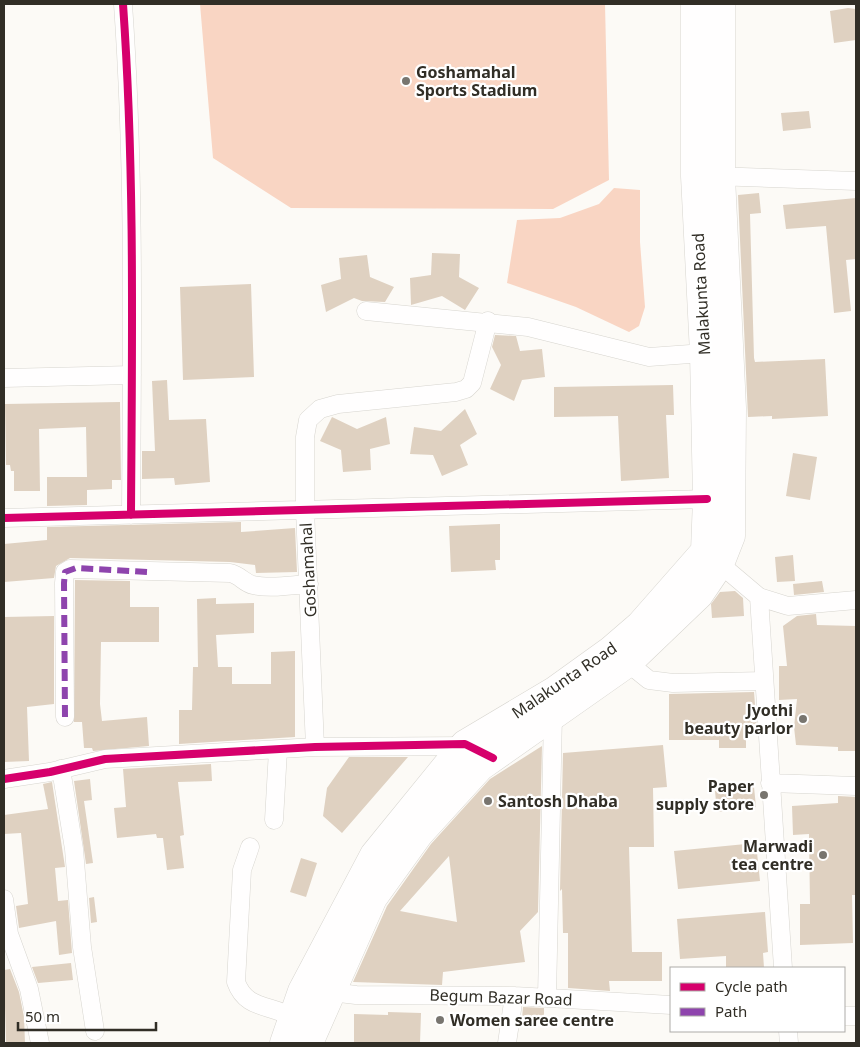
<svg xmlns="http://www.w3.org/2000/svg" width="860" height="1047" font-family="'Noto Sans',sans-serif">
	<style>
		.park { fill: #f9d5c3 }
		.building { fill: #dfd1c1; fill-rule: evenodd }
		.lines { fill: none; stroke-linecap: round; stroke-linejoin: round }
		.street-casing { stroke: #d7d5cf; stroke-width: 19 }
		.primary-casing { stroke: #d7d5cf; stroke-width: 29 }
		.street { stroke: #fffefe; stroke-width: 18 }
		.primary { stroke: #fffefe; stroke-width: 28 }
		.quiet { stroke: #8e44ad; stroke-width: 6; stroke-dasharray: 12 6; stroke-linecap: butt }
		.cycleway-casing { stroke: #fff; stroke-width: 11 }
		.cycleway { stroke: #d6006c; stroke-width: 8 }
		.poi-dot { fill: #78756f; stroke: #fff; stroke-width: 2 }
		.labels { text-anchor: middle; stroke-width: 4.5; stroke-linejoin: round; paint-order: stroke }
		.poi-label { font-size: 16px; font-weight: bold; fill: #312e26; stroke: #fff; text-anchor: start }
		.street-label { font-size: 16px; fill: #312e26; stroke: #fff }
	</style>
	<rect width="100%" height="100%" fill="#fcfaf6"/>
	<path class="park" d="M200,4H605L609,180L553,209L291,208L213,158Z
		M614,188L640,190V242L645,307L639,326L629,332L576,307L507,283L517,220L560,218L599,204Z"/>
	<path class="building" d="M848,8L856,9V40L834,43L830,11Z
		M809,111L811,128L783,131L781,113Z
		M759,193L761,213L750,214L754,358L755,362L825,359L828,416L772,419V416L748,417L738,195Z
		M856,198V259L846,260L851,311L834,313L826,226L786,229L783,205Z
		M432,253L460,254L459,277L479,288L465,310L442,296L411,305L410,278L431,275Z
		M367,255L370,277L394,287L385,302L362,301L354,298L326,312L321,285L341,279L339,258Z
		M251,284L254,377L183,380L180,287Z
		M495,335L516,336L520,351L542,349L545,377L522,380L514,401L490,389L501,365L492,347Z
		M167,380L169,420L206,419L210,482L175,485L174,478L142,479V451H155L152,381Z
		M673,385L674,415H666L669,478L621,481L618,416L554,417V387Z
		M120,402L121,480H112V489L87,490V505L47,506V477H87L86,427L39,429L40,491H14V471H11L10,465H6L5,404Z
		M465,409L477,434L460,445L468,465L442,476L433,455L410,454L414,427L441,431Z
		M332,417L357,429L386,417L390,444L370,449L371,470L343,472L341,450L320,441Z
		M793,453L817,457L810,500L786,496Z
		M241,522V532L295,528L297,572L256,573L255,565L230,562L70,558L56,566L54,578L4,582V544L47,540V527Z
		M500,524V560H495L496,570L451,572L449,526Z
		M793,555L795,581L777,582L775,557Z
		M75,580L130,581V607H159V642H101L100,704L102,721L147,717L149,746L93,751L92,748H84L82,722H74Z
		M822,581L824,592L794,595L793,584Z
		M735,591L743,598L744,616L712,618L711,604L720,592Z
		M216,598V604L254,603V633L216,635L218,667H232V684H271V652L295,651V737L179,744V710H192L193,667H198L197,599Z
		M816,614L817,625L856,626V751H838V747L796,745L794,727L797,699L779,700V666H787L783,626L797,616Z
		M54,616V704L27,707L29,761L4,762V617Z
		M754,692L757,730H746V748H719V740H669V694Z
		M663,745L667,787L653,788L654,847H629L632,952H662V981H609L610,991L568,988V933H563L562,889L560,891L563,753Z
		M542,746L538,912L520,931L525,962L443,972L442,985L353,982L387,906L431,844L490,779ZM449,856L457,922L400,911Z
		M349,757H408L342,833L323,816L327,788Z
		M211,764L212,781L178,782L184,835L180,836L184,868L167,870L163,838H157L156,834L117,838L114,808L126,807L123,769Z
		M90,779L92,800L84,801L93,863L86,864L74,781Z
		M52,782L65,867L55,868L58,901L68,900L72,953L59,955L56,921L19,928L16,906L28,904L21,833L4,834V815L48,809L43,784Z
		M754,787L756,807L717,812L715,791Z
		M838,796L856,797V895H852L853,943L800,945V904H810L809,834L793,835L792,806L838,803Z
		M756,843L760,881L678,889L674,851Z
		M301,858L317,863L306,897L290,892Z
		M94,897L97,922L91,923L89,898Z
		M765,912L768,952L763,953L764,968H726V956L680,959L677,919Z
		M71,963L73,980L38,983L32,967Z
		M10,969L19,992L24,1017L25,1043H6L4,970Z
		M523,1007L544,1008V1021L522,1019Z
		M388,1012L421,1013L420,1043H354V1014L388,1015Z"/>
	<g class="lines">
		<g class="street-casing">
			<path id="street" d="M123,4C135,174 132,345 131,515
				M713,176L856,181
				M366,311L528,327L649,357L704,353
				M4,378L132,375
				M4,518L707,499
				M720,564L759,597L788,606L856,600
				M759,597L783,968
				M628,663L649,680L673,683L764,681
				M65,717L64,583L65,572L70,569L230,573C240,575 244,583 253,585C271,589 291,585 309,584
				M315,747L305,510V437L308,420L320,409L338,404L456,392L466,389L472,383L488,321
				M61,769L74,849L82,947L95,1031
				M4,779L50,772L105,759L315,747L468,746
				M770,783L856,786
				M274,820L278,750
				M250,847L242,870L236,982C246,1010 270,1004 294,1018
				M4,899L9,934L29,989L40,1043
				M331,992L356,995L514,996L671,1005
				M547,997L553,714
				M844,1016H856
				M788,1031L789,1043
				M507,1043L514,996"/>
		</g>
		<g class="primary-casing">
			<path id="primary" d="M284,1043L302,991L374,855L457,753L465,744L554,691L611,650L640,625L705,551L707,499L704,353L695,176V4
				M309,1043L373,898L419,834L480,767L628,663L699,595L720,564L731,536L732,408L721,177V4"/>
		</g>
		<use href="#street" class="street"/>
		<use href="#primary" class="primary"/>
		<path class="quiet" d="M65,717L64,583L65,572L76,568L147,572"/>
		<g class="cycleway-casing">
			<path id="cycleway" d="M123,4C135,174 132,345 131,515
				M4,518L707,499
				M4,779L50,772L105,759L315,747L465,744L493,758"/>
		</g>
		<use href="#cycleway" class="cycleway"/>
	</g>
	<g class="poi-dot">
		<circle cx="406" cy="81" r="5"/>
		<circle cx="803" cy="719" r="5"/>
		<circle cx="764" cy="795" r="5"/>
		<circle cx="488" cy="801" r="5"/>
		<circle cx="823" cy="855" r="5"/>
		<circle cx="440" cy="1020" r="5"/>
	</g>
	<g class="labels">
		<g class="poi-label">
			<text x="416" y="78">Goshamahal<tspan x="416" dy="18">Sports Stadium</tspan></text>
			<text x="793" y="716" text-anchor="end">Jyothi<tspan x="793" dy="18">beauty parlor</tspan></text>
			<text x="754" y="792" text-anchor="end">Paper<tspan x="754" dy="18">supply store</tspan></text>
			<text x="498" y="807">Santosh Dhaba</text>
			<text x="813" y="852" text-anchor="end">Marwadi<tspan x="813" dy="18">tea centre</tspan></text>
			<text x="450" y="1026">Women saree centre</text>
		</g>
		<g class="street-label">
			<text transform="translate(701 294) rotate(-93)" y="6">Malakunta Road</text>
			<text transform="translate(308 570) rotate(-93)" y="6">Goshamahal</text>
			<text transform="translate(564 680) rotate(-34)" y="6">Malakunta Road</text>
			<text transform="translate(501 997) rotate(2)" y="6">Begum Bazar Road</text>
		</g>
	</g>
	<rect width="860" height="1047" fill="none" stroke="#312e26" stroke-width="10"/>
	<rect x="670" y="967" width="175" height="65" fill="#ffffff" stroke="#adaba8"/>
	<rect x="680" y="983" width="25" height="8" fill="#d6006c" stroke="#adaba8"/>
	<text x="715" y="992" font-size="15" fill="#312e26">Cycle path</text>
	<rect x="680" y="1008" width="25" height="8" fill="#8e44ad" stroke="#adaba8"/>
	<text x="715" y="1017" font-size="15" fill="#312e26">Path</text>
	<path d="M18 1022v8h138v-8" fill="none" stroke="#312e26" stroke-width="2.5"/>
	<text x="25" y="1022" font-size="15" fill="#312e26" stroke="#ffffff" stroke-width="4" paint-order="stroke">50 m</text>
</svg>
